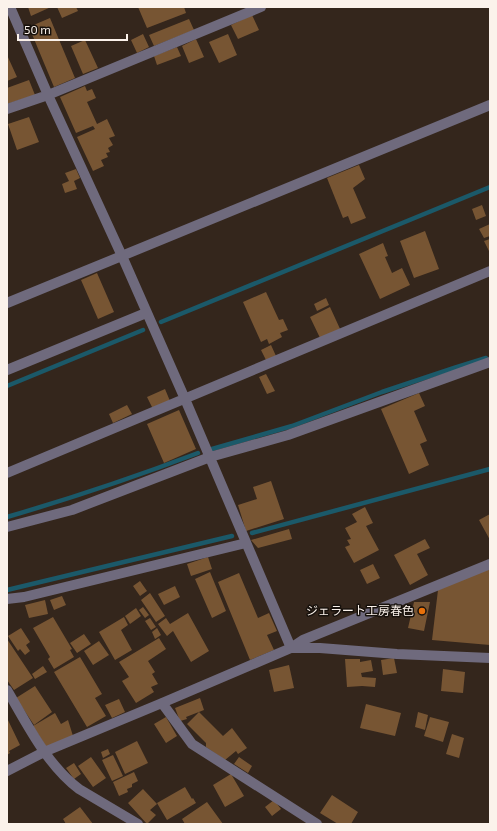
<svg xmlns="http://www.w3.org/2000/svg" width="497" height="831" font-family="'Exo 2','Noto Sans JP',sans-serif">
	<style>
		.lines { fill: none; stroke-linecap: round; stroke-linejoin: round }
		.stream { stroke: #1b5969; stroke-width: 4.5 }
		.building { fill: #753 }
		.minor { stroke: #6f6a7d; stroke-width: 10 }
		.food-dot { fill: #e8710a; stroke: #17110c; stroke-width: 1.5 }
		.labels { text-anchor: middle; stroke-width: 3; stroke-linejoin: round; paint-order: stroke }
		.poi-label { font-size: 12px; fill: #fbf2eb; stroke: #17110c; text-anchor: end }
	</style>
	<rect width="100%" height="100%" fill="#34261c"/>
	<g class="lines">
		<path class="stream" d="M161,322L490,187
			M7,386L143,330
			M212,449L292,426L382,392L454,368L486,358
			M7,517C72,498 135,477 198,453
			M252,533L490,469
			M7,590L232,536"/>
	</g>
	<path class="building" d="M28,7H51L31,16Z
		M57,7H76L78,11L62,18Z
		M138,7H184L186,13L147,28Z
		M252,15L259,30L238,39L231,25Z
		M50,18L75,78L54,87L29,27Z
		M189,19L194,30L154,46L149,35Z
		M143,34L149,47L137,53L131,40Z
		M228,34L237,55L219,63L209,42Z
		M196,39L204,57L189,63L182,46Z
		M85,40L98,68L83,74L71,46Z
		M177,47L181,56L157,65L154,56Z
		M7,55L17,77L7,81Z
		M29,80L35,95L7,104V88Z
		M85,86L87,91L92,89L96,98L87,102L97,124L107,119L115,136L109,138L113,145L108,148L110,152L106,153L108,157L101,160L104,166L93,171L77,137L95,129L93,126L76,133L60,97Z
		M29,117L39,142L17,150L8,124Z
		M359,165L365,179L353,188L366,218L351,224L348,216L343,218L327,178Z
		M76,169L80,178L74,181L77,189L65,193L62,184L69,181L65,173Z
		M482,205L486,216L476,220L472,209Z
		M490,224V236L484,238L479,229Z
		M425,231L439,269L414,278L400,241Z
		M490,239V253L484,241Z
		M383,243L388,256L385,257L392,273L402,268L410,285L380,299L359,254Z
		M97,273L114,312L98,319L81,280Z
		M266,292L279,320L283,319L288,330L280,333L282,337L269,344L267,339L261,342L243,302Z
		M326,298L329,305L317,311L314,304Z
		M330,307L341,331L321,340L310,317Z
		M271,345L276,356L266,360L261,350Z
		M266,374L275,391L267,394L259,377Z
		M165,389L170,401L153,409L147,397Z
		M419,393L425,406L414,411L427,441L420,444L429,465L409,474L381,409Z
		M127,405L132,414L113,423L109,414Z
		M179,410L196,449L164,463L147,424Z
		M271,481L284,519L246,531L238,505L257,499L253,487Z
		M365,507L373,523L366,526L379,550L354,563L345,547L350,545L347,540L351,539L345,528L357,522L352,514Z
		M490,514V540L479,520Z
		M289,529L292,539L258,548L251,540Z
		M425,539L430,548L417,554L428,575L410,585L394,555Z
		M208,557L212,569L191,576L187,564Z
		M373,564L380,578L367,584L360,570Z
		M490,567V645L432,640L438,590Z
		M210,572L226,611L212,618L195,579Z
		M239,573L258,618L269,613L277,631L267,635L274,650L250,660L218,582Z
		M140,581L147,591L140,596L133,586Z
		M175,586L180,597L164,605L158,594Z
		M150,593L165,616L156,622L141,600Z
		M62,596L66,605L54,610L50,600Z
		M45,600L48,614L29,618L25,605Z
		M414,602H430L424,631L408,628Z
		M143,607L149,615L145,618L139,610Z
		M136,608L141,616L130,624L125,616Z
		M188,613L209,651L191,662L173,631L167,636L158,624L166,618L170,624Z
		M53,617L72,649L70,650L74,657L54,669L48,659L50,657L33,628Z
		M124,617L128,625L121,630L132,650L115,660L99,632Z
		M150,618L156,627L151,630L145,621Z
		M21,628L30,642L26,645L30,651L25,655L20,649L18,651L8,636Z
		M157,628L161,635L155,639L152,632Z
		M84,634L91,644L77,653L70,643Z
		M159,638L166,649L148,661L155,672L152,674L158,684L151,687L154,692L136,703L122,681L129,677L119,662Z
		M7,639L33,678L14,690L7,680Z
		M99,641L109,655L93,665L84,651Z
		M80,657L102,694L95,698L106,716L87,727L54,672Z
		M394,658L397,673L383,675L381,660Z
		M345,659H360V662L371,660L373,671L361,673L362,677L376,678L375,687L362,686L347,687Z
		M289,665L294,688L274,692L269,670Z
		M43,666L47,672L35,679L32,674Z
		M443,669L465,672L463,693L441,691Z
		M35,686L52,712L34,725L16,698Z
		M200,698L204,710L186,717L187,719L180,721L175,708Z
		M119,699L125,712L112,718L105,705Z
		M366,704L401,713L395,736L360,728Z
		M199,712L223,736L232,728L247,748L238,754L236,751L225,760L206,747V743L187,724Z
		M418,712L428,715L425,730L415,727Z
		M55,713L61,724L68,720L73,736L47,748L33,726Z
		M166,717L177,736L166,743L154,724Z
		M430,717L449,722L443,742L424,736Z
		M7,718L20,745L9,751L10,753L7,755Z
		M452,734L464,738L459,758L446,754Z
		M137,741L148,763L125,774L115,752Z
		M108,749L110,754L103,758L101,752Z
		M113,755L123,776L112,781L102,760Z
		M91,757L106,778L93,787L78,766Z
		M239,757L252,766L248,773L234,764Z
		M74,763L81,774L74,779L66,768Z
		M134,772L138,781L132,784V787L127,789L128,792L119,796L113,782Z
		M231,774L244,796L225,807L213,785Z
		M185,787L192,799L193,798L196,803L167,820L157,803Z
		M143,789L157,804L150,810L156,815L147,824L128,803Z
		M332,795L358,812L351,824H338L320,813Z
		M274,800L281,809L272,816L265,807Z
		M207,802L223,824H185L182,819Z
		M80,807L93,824H66L63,819Z"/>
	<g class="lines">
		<path class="minor" d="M10,7L48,95L122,256L185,399L291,648L303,640L490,564
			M7,109L48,95L261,7
			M7,303L490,105
			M7,370L146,313
			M7,473L490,271
			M7,527L72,510L210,457L288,435L490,362
			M7,599L24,597L246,543
			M7,690C27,724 47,765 79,789L138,824
			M162,703L192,744L317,824
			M7,771L44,752L162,703L291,648H320L397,654L490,658"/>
	</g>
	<circle class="food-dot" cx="422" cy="611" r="4"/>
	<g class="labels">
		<g class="poi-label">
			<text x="414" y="615">ジェラート工房春色</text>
		</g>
	</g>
	<rect width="497" height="831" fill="none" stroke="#fbf2eb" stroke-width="16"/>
	<path d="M18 34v6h109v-6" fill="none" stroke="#fbf2eb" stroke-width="2"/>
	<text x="24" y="34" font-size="12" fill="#fbf2eb" stroke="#17110c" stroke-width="3" paint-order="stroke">50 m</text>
</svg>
